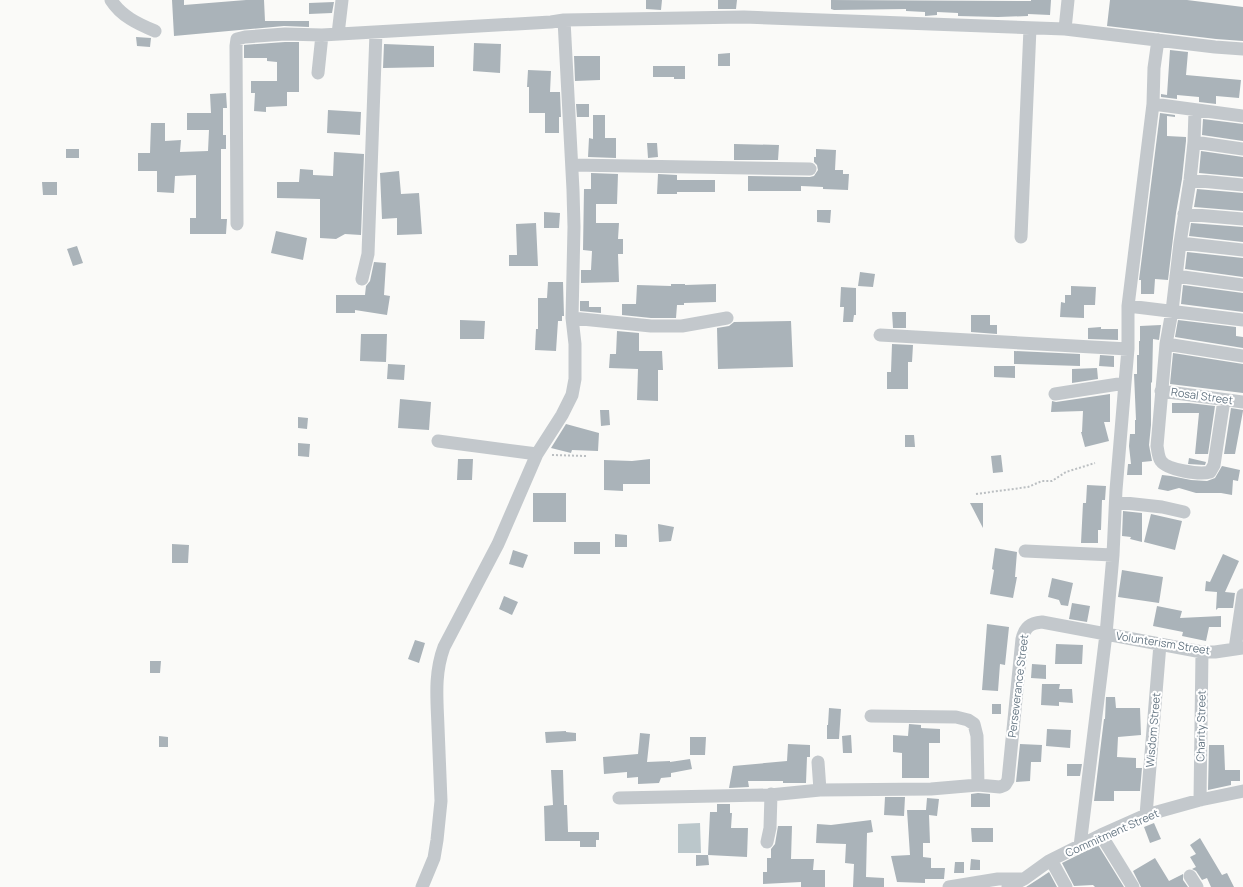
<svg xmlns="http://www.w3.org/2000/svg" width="1243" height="887" font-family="Manrope,sans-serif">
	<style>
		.water { fill: #bbc7cb }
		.building { fill: #aab3b9 }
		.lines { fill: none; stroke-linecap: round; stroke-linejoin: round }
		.path { stroke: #bbbfc2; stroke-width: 2; stroke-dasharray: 2 2; stroke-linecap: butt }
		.minor { stroke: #c3c8cc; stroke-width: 13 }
		.labels { text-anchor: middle; stroke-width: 4; stroke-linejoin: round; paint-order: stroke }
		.street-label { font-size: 11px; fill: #657683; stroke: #fff }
	</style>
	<rect width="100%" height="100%" fill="#fafaf8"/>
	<path class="water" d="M700,823L701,853H678V824Z"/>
	<path class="building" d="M172,0H184V5L246,0H264L265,21H309V27L284,26L174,36Z
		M646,0H662L661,10L646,9Z
		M718,0H737L736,9H718Z
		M831,0L1031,1V0H1051L1050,15L1028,14V16L998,17L958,16V13L937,12V15L925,16V12L906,11V9L834,10L831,9Z
		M1110,0H1187L1243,7V41L1216,39L1107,26Z
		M334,2L332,13L309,14V3Z
		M136,37L151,38L150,47L137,46Z
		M285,42H299V92H287V106L266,107V112L254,111L255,93H251V81H277V62L267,61V58H244V45Z
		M474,43L501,44L500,73L473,71Z
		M384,44L434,46V67L383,68Z
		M1170,50L1188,52L1186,75L1241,80L1239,98L1216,96V104L1199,102V97L1177,95V99L1161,97V94L1167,95Z
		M730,53V66H718V54Z
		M574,56H600V80L575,81Z
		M653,66H685V79H674V77H653Z
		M528,70L551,71L550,92H560L561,117H559V133H545V113H529V87H527Z
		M226,93L227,108H223V135H226V149H221V219H227L226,234H190V218H196V175L175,176L174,193L157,192V171H138V153H150L151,123H165V141L181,140L180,152L208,151L209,130H187V113H211L210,94Z
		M576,104H589V117H577Z
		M328,110L361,112L360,135L327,133Z
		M1160,113L1175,115V117L1167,116V136L1186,137V141L1182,179L1176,213L1168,280L1155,279L1154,294H1141V280H1139Z
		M593,115H605V138H616V158L588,157L589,138L593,139Z
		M1203,119L1243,124V141L1202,135Z
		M647,143H657L658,157L648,158Z
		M734,144L779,145L778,160H734Z
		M66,149H79V158H66Z
		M816,149L836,150L835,170H843V174H849L848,190L823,189V187L801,186V191H748V176L810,177L814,176L818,170L817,165L814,162V157H816Z
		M1201,151L1243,157V177L1199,173Z
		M334,152L364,154L361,235L345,234L336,239L320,238V199L277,198V182H299L300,169L313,170V175L333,176Z
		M399,171L401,194L419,193L422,234L397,235V218L382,219L380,173Z
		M591,173L618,174L617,204H596V223H619L618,239H623V254H618L619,282L581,283V270H591L592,251L583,250L584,189H591Z
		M658,174L677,175V180H715V192H677V194H657Z
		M42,182H57V195H43Z
		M1197,189L1243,193V211L1194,207Z
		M817,210H831L830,223L817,222Z
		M544,212L560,213L559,228H544Z
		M536,223L538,266H509V255H517L516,224Z
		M1191,223L1243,227V242L1189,236Z
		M276,231L307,238L303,260L271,253Z
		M77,246L83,263L73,266L67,249Z
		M1187,252L1243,258V277L1185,269Z
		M374,262L386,263L384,295L390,296L387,315L355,310V313H336V295H365L366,286L370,281Z
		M860,272L875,274L873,287L858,286Z
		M548,282H563L564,316H562V321H558L556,351L535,350L536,329H538V298H547Z
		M671,284H685V285L716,284V302L684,303V305H677L676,318H651L622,315V304H636L637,285L671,286Z
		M1183,285L1243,293V312L1181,304Z
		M1071,286L1096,287L1095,305H1084V318L1060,317L1061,302L1065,303V295H1071Z
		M841,287L856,288V315H854L853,322H843L844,307H840Z
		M580,301H589V307H601V313L580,311Z
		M892,312H906V328H893Z
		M971,315H990V325H997V334L971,332Z
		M460,320L485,321L484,339H460Z
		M1178,320L1236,327V336L1243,337V348L1175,337Z
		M791,321L793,367L718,369L717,328L729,326L734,322Z
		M1161,325L1159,340L1153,339L1152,383L1151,382V425L1149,445L1152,461L1142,462V475H1127L1128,464H1131L1129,446L1130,434H1135V420H1136L1134,374H1137V355H1139V341H1140V326Z
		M1101,327V329H1118V340L1088,339V328Z
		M617,331L639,333V351H662L663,370H658V401L637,400L638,369L609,368L610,354H616Z
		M361,334H387L386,362L360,361Z
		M892,344L913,345L912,362H908V389H887V372H891Z
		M1014,351L1080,354V366L1014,364Z
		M1173,353L1243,364V393L1170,384Z
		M1100,355L1114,356V367L1099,366Z
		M388,364L405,365L404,380L387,379Z
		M994,366H1015V378L994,377Z
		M1097,368L1098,379L1072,383V369Z
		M1110,394V422H1104L1109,441L1085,447L1081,432H1082L1083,411L1051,412L1052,401L1056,402Z
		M400,399L431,402L429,430L398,428Z
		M1172,403H1189L1215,406L1208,454H1195L1199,413H1172Z
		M1231,408L1243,410V411L1235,454H1224Z
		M600,410H609L610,425L601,426Z
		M298,417L308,418L307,429L298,428Z
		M566,424L599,433L598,451L572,450L571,453L551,448Z
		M905,435H914L915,447H905Z
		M298,443L310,444L309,457L298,456Z
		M1001,455L1003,472L993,473L991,456Z
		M1189,458L1206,462L1205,465L1188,464Z
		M458,459H473L472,480H457Z
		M650,459V484H623V491L604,490V460L632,461Z
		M1222,466L1240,470L1238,481L1233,480L1232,495L1221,493H1196L1179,488L1168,491L1158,489L1162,475L1171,476L1191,480L1207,481L1215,478Z
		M1087,485L1106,486L1105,500H1102L1101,530H1098V543H1081L1083,503H1086Z
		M533,493H566V522H533Z
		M970,503H983V528Z
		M1123,511L1142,513V542L1130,539L1131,537L1122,536Z
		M1151,514L1182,521L1175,550L1144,542Z
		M658,524L674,527L671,541L659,542Z
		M615,534L627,535V547H615Z
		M574,542H600V554H574Z
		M172,544L189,545L188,563H172Z
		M995,548L1017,552L1015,577H1017L1013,598L990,594L994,570L992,569Z
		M513,550L528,555L523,568L509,564Z
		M1223,554L1239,561L1225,592L1235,593L1233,608H1218L1216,610L1217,592L1205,591L1206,581L1210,582Z
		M1122,570L1163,577L1159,603L1118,597Z
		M1052,578L1073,583L1068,606L1061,605L1059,600L1048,597Z
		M504,596L518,602L512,615L499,609Z
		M1072,603L1090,606L1087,622L1069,619Z
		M1157,606L1182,611L1180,618L1221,616V627H1209L1206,641L1182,636L1183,632L1153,626Z
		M987,624L1009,627L1005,665L1000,664L998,691L982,690Z
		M415,640L425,643L419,663L408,659Z
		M1056,644L1083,645L1082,664H1055Z
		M150,661H161L160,673H150Z
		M1032,664L1046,665V679L1031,678Z
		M1042,684H1060L1059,689H1072L1073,703L1059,702V706L1041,705Z
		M1106,697H1115L1116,708H1140L1141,735L1118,737L1117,757L1136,758V768H1142L1140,791H1114V801H1094L1104,719H1105Z
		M992,704H1001V714H992Z
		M829,708L841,709L839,739H827V725H828Z
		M909,724L921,725V728L940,729V743H929V778H902V753L893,752V735L908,736Z
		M1047,729L1071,730L1070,748L1046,746Z
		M566,731V732L576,733V741L546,743L545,732Z
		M640,733L650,734L647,762L670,761V762L690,759L692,769L671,773V777L661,778L659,783L638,784V777L627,778V772L604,774L603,757L638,754Z
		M851,735L852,753H843L842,736Z
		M159,736L168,737V747H159Z
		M690,737H706L705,755H690Z
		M788,744L810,745V757H807L806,783H783V781H748L749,787L729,788L733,766L787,761Z
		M1020,744L1042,745L1041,762H1031L1030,781L1016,782Z
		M1209,745H1224L1225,770H1240V781H1231V785L1208,790Z
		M1067,764H1082L1080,776H1067Z
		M551,770H563L564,805H567L568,832H599V840H596V847H580V841H545L544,806L553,805Z
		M978,793L990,794V807H971V794Z
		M885,797H905L904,816L884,815Z
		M927,798L939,799L937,816L929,815L930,843H923V857L931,858V868H945L944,879H925V883L897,882L891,856L910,855L907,810H926Z
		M717,804H730V813H732L731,828H748L747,857L708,855L710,812H717Z
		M871,820L873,832L867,833L866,877L884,878V887H853L854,864L845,863L846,844L816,843L817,824L831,825Z
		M1154,823L1161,839L1150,843L1144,827Z
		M778,826H792L791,859H814L813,870H825V887H801V882L763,884V872H767V858H771V849L775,844Z
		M971,828H993V842H972Z
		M1200,838L1222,875L1227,873L1234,887H1211L1207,878L1202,880L1196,871L1192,869L1196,867L1190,857L1196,854L1190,845Z
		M1098,845L1124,887H1095L1093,885L1074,886L1062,863Z
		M696,855H708L709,865L696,866Z
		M1155,858L1169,881L1183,874V880L1188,887H1141L1133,871Z
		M971,859L980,860V870H970Z
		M955,862H964V873H954Z
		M1049,872L1057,887H1026L1040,878Z"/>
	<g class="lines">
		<path class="path" d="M552,455L586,456
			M976,494L1028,487L1042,481H1052L1066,472L1095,463"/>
		<path class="minor" d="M111,0C121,16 138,24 155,31
			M1065,29L1068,0
			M338,34L342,0
			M318,73L322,35
			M1153,104L1243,116
			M1195,111L1194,142L1190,180L1180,243L1172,311L1166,344L1157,446C1158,451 1158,457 1161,461C1167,470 1200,475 1210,472L1214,465L1224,400
			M1194,142L1243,149
			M572,165L810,169
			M1190,180L1243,185
			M1184,214L1243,219
			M237,224L236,46L237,39L245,37L285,34L322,35L551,22L564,20L744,17L1065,29L1215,47L1243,49
			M1021,237L1030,28
			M1180,243L1243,250
			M1176,276L1243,285
			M362,279L368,254L376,32
			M1128,306L1243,320
			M572,318L651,326H682L727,318
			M880,335L1128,349
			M1166,344L1243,356
			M1161,391L1243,402
			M1055,394L1125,383
			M438,441L537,454
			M1116,502L1162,507L1184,512
			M1025,551L1113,555
			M1235,649L1243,595
			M871,716L956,717L968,720L974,724L977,736L978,785
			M818,762L820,790
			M619,798L770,795L820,790L931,789L978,785L1000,787L1005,785L1008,780L1022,639C1025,627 1030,623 1042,622L1202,652H1215L1243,648
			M1200,800L1202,652
			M1146,815L1160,644
			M1101,835L1133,887
			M767,842L770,828L771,794
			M1080,846L1106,634L1113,555L1116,490L1125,383L1128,349V306L1153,104L1154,68L1158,40
			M1051,860L1066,887
			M1190,876L1197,887
			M422,887L434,858L437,840L441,801C440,777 439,752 438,727C437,699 434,674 444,647L498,544L537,454L562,415L572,395L575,379V344L572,318L574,227L573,190L564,20
			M949,887L998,879H1022
			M1008,887L1024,879L1049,861L1101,835L1146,815L1200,800L1243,791"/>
	</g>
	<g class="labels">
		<g class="street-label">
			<text transform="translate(1202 396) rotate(8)" y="4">Rosal Street</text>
			<text transform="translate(1163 643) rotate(9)" y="4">Volunterism Street</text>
			<text transform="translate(1018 686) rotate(-83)" y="4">Perseverance Street</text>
			<text transform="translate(1201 726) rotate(-89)" y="4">Charity Street</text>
			<text transform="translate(1153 730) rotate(-85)" y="4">Wisdom Street</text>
			<text transform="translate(1112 833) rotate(-24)" y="4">Commitment Street</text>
		</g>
	</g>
</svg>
